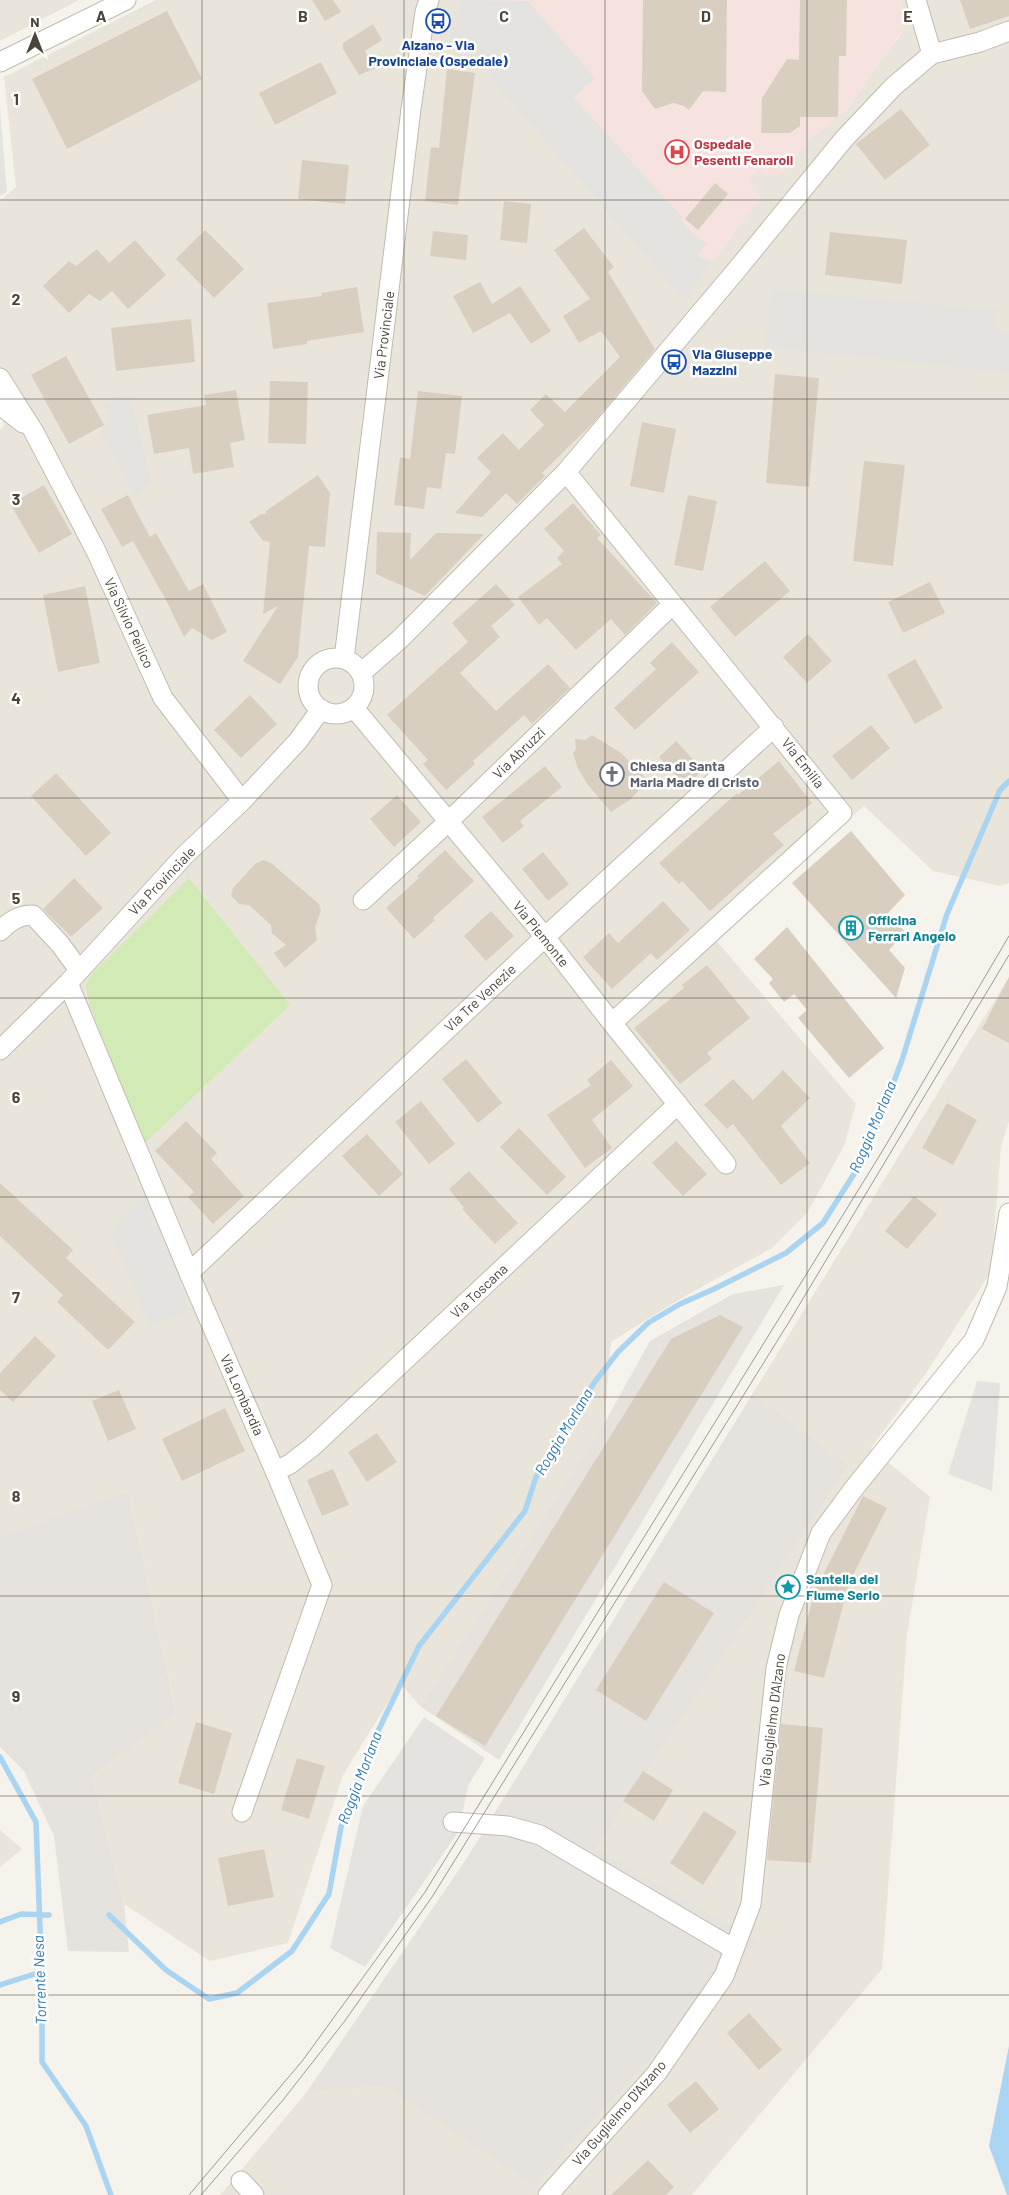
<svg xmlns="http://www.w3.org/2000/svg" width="1009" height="2195" font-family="Barlow,sans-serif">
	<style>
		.residential { fill: #eae5da }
		.industrial { fill: #e6e2dd }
		.medical { fill: #f6e3e0 }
		.green { fill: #d2eab5 }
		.parking { fill: #e5e3e0 }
		.water { fill: #a9d4f2 }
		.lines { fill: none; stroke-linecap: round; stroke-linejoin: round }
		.stream { stroke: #a9d4f2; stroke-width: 5.5 }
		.building { fill: #d8cfc1 }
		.minor-casing { stroke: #c2bbae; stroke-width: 21 }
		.minor { stroke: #fff; stroke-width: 19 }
		.tram { stroke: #9a9a9a; stroke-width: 1 }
		.grid { fill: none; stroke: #4b4439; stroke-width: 1; stroke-opacity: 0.55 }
		.labels { text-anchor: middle; stroke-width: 5; stroke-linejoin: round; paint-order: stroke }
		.transit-label { font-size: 14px; font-weight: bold; fill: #164399; stroke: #fff }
		.health-label { font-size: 14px; font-weight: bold; fill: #be3a42; stroke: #fff; text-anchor: start }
		.street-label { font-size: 14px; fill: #4b4439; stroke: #fff }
		.worship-label { font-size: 14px; font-weight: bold; fill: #5b616d; stroke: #fff; text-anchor: start }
		.culture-label { font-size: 14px; font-weight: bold; fill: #0d838f; stroke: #fff; text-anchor: start }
		.water-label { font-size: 15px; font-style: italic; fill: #2e7ab2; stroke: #fff }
		.grid-label { font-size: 16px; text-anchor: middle; font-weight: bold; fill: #4b4439; stroke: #fff; stroke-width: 5; stroke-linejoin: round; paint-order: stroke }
	</style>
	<rect width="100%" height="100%" fill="#f6f3ec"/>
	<path class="residential" d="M0,0H79L0,41Z
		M156,0H460L449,43L465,48L684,301L760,197L748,180L759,169L770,176L781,174L814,135L847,110L880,61L902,33L903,13L899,0H1009V883L1000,886L933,871L864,806L715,939L856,1104L844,1146L807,1213L772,1248L680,1299L611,1342L604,1424L420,1706L400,1683L343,1775L288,1943L210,1961L124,1904L92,1776L176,1712L128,1491L0,1536V430L4,425L0,406V201L16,187L4,77Z
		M1009,977V1121L1001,1147L991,1272L924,1376L871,1448L930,1497L907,1635L882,1969L692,2195H220L306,2093L384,2086L533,2186L757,1942L597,1848L849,1465L753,1393Z
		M0,1830L22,1849L0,1867Z"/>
	<path class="industrial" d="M784,1285L499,1760L420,1706L604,1424L650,1341L733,1294Z
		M753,1393L849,1465L597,1848L758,1942L533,2186L384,2086L306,2093L467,1858Z
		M128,1491L176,1713L92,1776L124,1904L129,1952L68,1951L54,1836L24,1771L0,1747V1536Z"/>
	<path class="medical" d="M460,0H899L903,13L902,32L880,61L847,110L814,135L781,174L770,176L759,169L749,180L760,197L684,301L465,49L448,43Z"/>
	<path class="green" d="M189,878L290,1005L144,1144L90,1006L86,985L93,973Z"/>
	<path class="parking" d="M460,0L528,1L595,78L574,98L682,217L685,227L707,244L697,256L712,262L684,301L465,49L448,43Z
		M0,108L7,192L0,196Z
		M771,289L997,310L994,331L1009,332V373L765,347Z
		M130,397L152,485L146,487L136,497L100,432L108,425L110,416L103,403Z
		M145,1195L191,1310L150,1327L110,1231Z
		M977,1381L1000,1383L992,1491L948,1474Z
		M424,1717L485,1758L468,1786L459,1831L365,1967L330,1948L363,1806Z"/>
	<path class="water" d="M1009,2046V2195H1007L989,2146Z"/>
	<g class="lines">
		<path class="stream" d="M0,1757L36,1822L42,1981V2062L86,2126L111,2195
			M109,1915L166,1970L209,1999L237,1993L292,1951L329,1894L341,1827L367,1754L419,1646L525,1511L536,1477L594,1383L618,1352L648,1323L680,1304L714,1289L786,1253L823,1223L859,1166L877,1127L902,1060L947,914L1000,790L1009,781
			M0,1922L21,1914L49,1915
			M0,1985L41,1972"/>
	</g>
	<path class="building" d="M312,0H333L341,12L325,21Z
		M643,0H727L726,92L703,91L689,110L684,106L673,103L655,109L642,91Z
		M800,0H847L846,56H839L838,117H800V126L790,133H761L762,98L787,59L799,60Z
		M960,0H1009V16L970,29Z
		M167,11L202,79L67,149L32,79Z
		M373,24L382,40L365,51L374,69L359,75L343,49V43Z
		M321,62L337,93L275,125L259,93Z
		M447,69L475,73L458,205L425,201L431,147L439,148Z
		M901,109L930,145L885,180L856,144Z
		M302,160L349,165L345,204L298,199Z
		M715,183L728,194L698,230L685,219Z
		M504,201L531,204L527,243L500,240Z
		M584,228L614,267L608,272L655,349L593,423L542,473L545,476L517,504L506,493L482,517L455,513L491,472L477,458L503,433L519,450L544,425L530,410L546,394L565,412L620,357L601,331L579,343L563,316L590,299L554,250Z
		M205,230L244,269L214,298L176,259Z
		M433,231L468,235L466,260L430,256Z
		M830,232L907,240L902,284L825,275Z
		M135,240L166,275L128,309L112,291L100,301L89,294L69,313L43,286L69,261L76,266L97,249L109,263Z
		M480,282L492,304L520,286L551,331L531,344L510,313L473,333L453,296Z
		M357,287L364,332L307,341V344L273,349L267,303L322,296L321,293Z
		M191,319L195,362L116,371L111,328Z
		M66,356L104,425L69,444L31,375Z
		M775,374L819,378L809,487L766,483Z
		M270,381L308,382L306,444L268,443Z
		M236,390L245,440L230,443L234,467L193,474L189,448L154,454L147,415L206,405L204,395Z
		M418,391L462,396L455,454L446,453L441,489L427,487L424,509L394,505L400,457L410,459Z
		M642,422L676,429L664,493L630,486Z
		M864,461L905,465L893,566L853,561Z
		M318,475L330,493L325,547L309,546L298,657L280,684L243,661L278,606L263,614L270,542L263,541L249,522L261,514H266V511Z
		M44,485L72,534L39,553L10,504Z
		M128,495L150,537L156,533L189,591L203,584L227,632L212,640L192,628L184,637L167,602L133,541L122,547L101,509Z
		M688,495L717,501L703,571L674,565Z
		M573,503L601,535L597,538L657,603L625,635L611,619L576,650L547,618L539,625L518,597L562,564L557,558L564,551L544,529Z
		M377,532L411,533L410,560L436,533L484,534L425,596L376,574Z
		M765,561L790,591L735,637L710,607Z
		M930,582L945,613L903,633L888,602Z
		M496,584L515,605L491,626L500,637L460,673L496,711L548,664L570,688L532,724L524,715L473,761L475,764L446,790L423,764L428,760L387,715L468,642L452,623Z
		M85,586L100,663L58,672L43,595Z
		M808,634L832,661L807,683L783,657Z
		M672,642L699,672L635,730L614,708L656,669L650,663Z
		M915,659L943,708L915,724L887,675Z
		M250,695L277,724L241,758L214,730Z
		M871,725L890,748L852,780L832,756Z
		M592,735L621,753L648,780L631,799L611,812L588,785L578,769L573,753L576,749L575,739L585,740Z
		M676,741L703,770L685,786L659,757Z
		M779,761L812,803L773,834L784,845L710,911L682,881L679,884L659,863L737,793L738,795Z
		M545,766L562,787L520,821L524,826L503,843L482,817Z
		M56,773L111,833L86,856L31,796Z
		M397,795L421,822L394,847L370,819Z
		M851,831L905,895L888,913L905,932L889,950L905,968L896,998L792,883Z
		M445,850L474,881L433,918L435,920L414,939L386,908L419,878L417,876Z
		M543,852L569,884L548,901L522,869Z
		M264,860L271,863L319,904L321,911L315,927L317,940L285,968L274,953L286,945L272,933L271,925L249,905L239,904L231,895L233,888L256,863Z
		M74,878L103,908L71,937L43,909Z
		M663,901L690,930L657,960L651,953L612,989L583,957L609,933L618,943Z
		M491,911L514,936L486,961L464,936Z
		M787,927L884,1048L849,1078L798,1018L807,1010L794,994L784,1002L769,983L773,979L754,959Z
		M707,965L750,1018L707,1053L712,1059L680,1084L634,1028L684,988L682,985Z
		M1009,977V1043L982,1029Z
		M466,1059L502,1103L478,1123L442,1079Z
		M611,1060L633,1086L592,1120L612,1148L585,1168L547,1115L591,1085L587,1080Z
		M783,1070L810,1098L781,1126L810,1163L781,1185L733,1124L727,1129L704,1105L733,1079L753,1100Z
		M421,1101L455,1144L429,1164L395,1122Z
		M947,1103L977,1120L953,1165L922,1148Z
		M186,1121L217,1153L211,1159L244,1196L213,1224L188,1197L194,1192L155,1151Z
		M519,1128L566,1177L547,1195L500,1147Z
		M367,1134L403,1174L379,1196L342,1156Z
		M676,1141L707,1174L683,1196L652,1163Z
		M469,1171L518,1223L495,1244L462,1209L464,1208L449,1189Z
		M0,1183L73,1250L66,1258L135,1322L108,1350L57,1302L63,1295L0,1236Z
		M914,1196L937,1214L907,1249L885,1231Z
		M720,1315L743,1327L485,1746L436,1716L671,1339Z
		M35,1336L56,1356L13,1402L0,1390V1373Z
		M119,1390L136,1429L108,1441L92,1401Z
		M225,1408L245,1451L182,1481L162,1439Z
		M377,1433L397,1462L367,1482L348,1452Z
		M333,1469L349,1505L322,1516L307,1480Z
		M863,1496L887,1508L849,1583L824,1678L794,1671L818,1578L821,1579Z
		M664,1582L714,1613L646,1721L596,1690Z
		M196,1722L232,1733L214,1794L178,1783Z
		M781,1724L823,1728L811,1863L767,1860Z
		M297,1758L325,1766L309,1819L281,1810Z
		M643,1771L673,1790L654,1821L623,1801Z
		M704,1811L737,1832L703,1885L670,1863Z
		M264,1849L274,1897L228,1906L218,1858Z
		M749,2013L782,2050L759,2070L727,2033Z
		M696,2081L719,2109L690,2133L667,2105Z
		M648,2160L674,2187L666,2195H611Z"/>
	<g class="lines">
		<g class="minor-casing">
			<path id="minor" d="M916,0L932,54
				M0,62L126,0
				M0,378L34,432L96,551L163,698L242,801
				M0,405L23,423
				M566,472L842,813L612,1023
				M308 686a28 28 0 1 1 56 0a28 28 0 1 1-56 0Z
				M344,659L411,109L425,12L429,0
				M361,673L399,640L566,472L735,272L844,139L894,86L932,54L980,42L1009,31
				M354,708L545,937L612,1023L726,1164
				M363,900L448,822L673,604
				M0,931C10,921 19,915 33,915L60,944L79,970
				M68,983L189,1273L278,1478L322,1585L242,1812
				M0,1050L68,983L185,855L242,801L298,741L321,709
				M189,1273L545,937L774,727
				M276,1471L290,1464L312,1447L678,1104
				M453,1822L508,1826L540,1835L734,1949
				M241,2181L254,2195
				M548,2195L656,2074L724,1976L751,1904L776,1668L789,1615L821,1533L855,1487L974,1340L997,1287L1009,1213"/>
		</g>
		<use href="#minor" class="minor"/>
		<path class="tram" d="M189,2195L303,2060L425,1892L883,1150L1009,936
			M201,2195L283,2100L344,2022L432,1897L789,1322L1009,955"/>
	</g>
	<path class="grid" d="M202,0V2195M404,0V2195M605,0V2195M807,0V2195M0,200H1009M0,399H1009M0,599H1009M0,798H1009M0,998H1009M0,1197H1009M0,1397H1009M0,1596H1009M0,1796H1009M0,1995H1009"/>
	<defs>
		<g id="bus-ring" transform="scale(1.25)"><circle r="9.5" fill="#fff" stroke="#1a4fb4" stroke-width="1.5"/><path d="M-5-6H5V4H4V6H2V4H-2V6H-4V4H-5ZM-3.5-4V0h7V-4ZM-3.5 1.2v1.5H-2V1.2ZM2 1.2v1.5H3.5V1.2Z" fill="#1a4fb4"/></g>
		<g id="hospital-ring" transform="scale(1.25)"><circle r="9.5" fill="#fff" stroke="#e0444e" stroke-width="1.5"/><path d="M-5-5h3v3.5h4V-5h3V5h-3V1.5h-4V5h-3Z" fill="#e0444e"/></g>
		<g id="church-ring" transform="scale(1.25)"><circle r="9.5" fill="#fff" stroke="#6b7280" stroke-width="1.5"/><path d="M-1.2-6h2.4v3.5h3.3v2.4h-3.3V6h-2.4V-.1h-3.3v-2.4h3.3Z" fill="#6b7280"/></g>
		<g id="building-ring" transform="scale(1.25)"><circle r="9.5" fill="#fff" stroke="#0f9aa8" stroke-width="1.5"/><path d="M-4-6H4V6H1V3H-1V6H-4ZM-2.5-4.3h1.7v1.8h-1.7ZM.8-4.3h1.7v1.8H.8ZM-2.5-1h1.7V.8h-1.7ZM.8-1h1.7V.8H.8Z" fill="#0f9aa8"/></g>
		<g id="sight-ring" transform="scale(1.25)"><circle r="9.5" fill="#fff" stroke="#0f9aa8" stroke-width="1.5"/><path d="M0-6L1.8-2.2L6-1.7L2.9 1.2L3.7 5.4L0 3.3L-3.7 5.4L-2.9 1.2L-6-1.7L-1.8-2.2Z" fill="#0f9aa8"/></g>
	</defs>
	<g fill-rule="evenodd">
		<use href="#bus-ring" x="438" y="21"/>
		<use href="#hospital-ring" x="677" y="152"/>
		<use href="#bus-ring" x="674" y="362"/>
		<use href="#church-ring" x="612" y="774"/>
		<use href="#building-ring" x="851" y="928"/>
		<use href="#sight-ring" x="788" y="1587"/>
	</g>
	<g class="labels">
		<g class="transit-label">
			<text x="438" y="50">Alzano - Via<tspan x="438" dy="16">Provinciale (Ospedale)</tspan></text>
			<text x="692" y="359" text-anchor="start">Via Giuseppe<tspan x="692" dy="16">Mazzini</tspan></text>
		</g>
		<g class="health-label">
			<text x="694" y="149">Ospedale<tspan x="694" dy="16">Pesenti Fenaroli</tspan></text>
		</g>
		<g class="street-label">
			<text transform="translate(384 335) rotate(-83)" y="5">Via Provinciale</text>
			<text transform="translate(129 623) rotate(65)" y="5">Via Silvio Pellico</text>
			<text transform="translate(519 753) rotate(-44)" y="5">Via Abruzzi</text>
			<text transform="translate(803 763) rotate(52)" y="5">Via Emilia</text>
			<text transform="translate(162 881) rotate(-46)" y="5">Via Provinciale</text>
			<text transform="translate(541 934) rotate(51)" y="5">Via Piemonte</text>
			<text transform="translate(480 998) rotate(-43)" y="5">Via Tre Venezie</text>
			<text transform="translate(479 1291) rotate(-43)" y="5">Via Toscana</text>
			<text transform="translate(242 1395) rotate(66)" y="5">Via Lombardia</text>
			<text transform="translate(772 1720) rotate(-83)" y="5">Via Guglielmo D'Alzano</text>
			<text transform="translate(619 2113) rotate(-49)" y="5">Via Guglielmo D'Alzano</text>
		</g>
		<g class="worship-label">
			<text x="630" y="771">Chiesa di Santa<tspan x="630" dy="16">Maria Madre di Cristo</tspan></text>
		</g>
		<g class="culture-label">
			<text x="868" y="925">Officina<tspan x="868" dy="16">Ferrari Angelo</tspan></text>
			<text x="806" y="1584">Santella del<tspan x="806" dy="16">Fiume Serio</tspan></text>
		</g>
		<g class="water-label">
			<text transform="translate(873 1127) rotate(-67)" y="5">Roggia Morlana</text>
			<text transform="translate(564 1432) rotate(-59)" y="5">Roggia Morlana</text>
			<text transform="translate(360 1778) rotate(-69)" y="5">Roggia Morlana</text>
			<text transform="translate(40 1980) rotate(-92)" y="5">Torrente Nesa</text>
		</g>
	</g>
	<g class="grid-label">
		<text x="101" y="22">A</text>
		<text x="303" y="22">B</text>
		<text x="504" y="22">C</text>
		<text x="706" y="22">D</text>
		<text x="908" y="22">E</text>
		<text x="16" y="105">1</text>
		<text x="16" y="305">2</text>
		<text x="16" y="505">3</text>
		<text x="16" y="704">4</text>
		<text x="16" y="904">5</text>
		<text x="16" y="1103">6</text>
		<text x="16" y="1303">7</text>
		<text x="16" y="1502">8</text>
		<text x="16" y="1702">9</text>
	</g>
	<g transform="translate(35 35)" stroke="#ffffff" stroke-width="4" paint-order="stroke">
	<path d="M0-4L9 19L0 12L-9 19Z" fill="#4b4439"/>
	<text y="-8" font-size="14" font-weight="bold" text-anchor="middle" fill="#4b4439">N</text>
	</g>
</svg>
